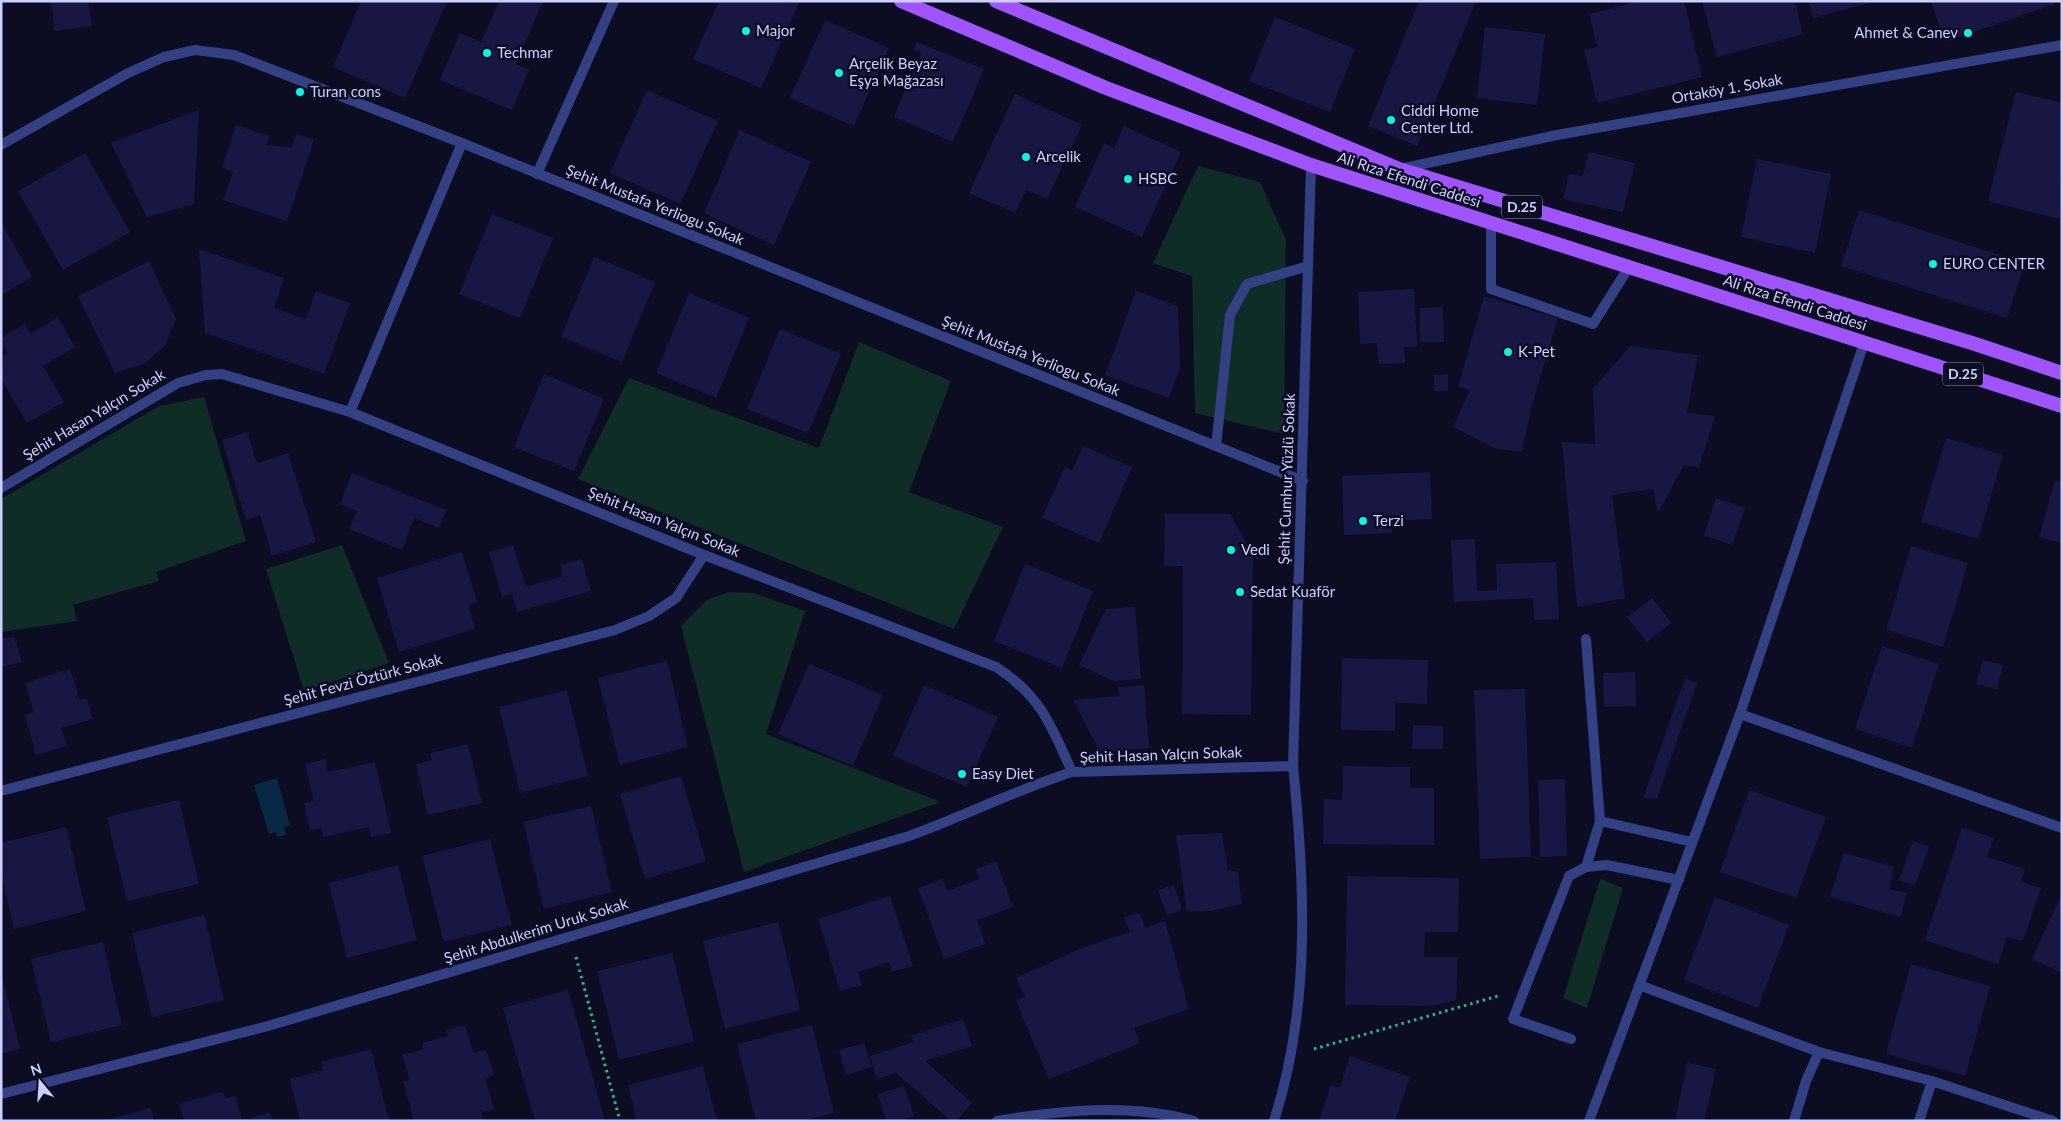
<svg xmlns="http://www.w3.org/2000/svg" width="2063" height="1122" font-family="Lato,sans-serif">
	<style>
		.green { fill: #0f2c26 }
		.water { fill: #082945 }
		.building { fill: #181744 }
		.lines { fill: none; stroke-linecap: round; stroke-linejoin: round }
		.path { stroke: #27b996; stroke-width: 3; stroke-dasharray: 2.5 4; stroke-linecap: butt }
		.service { stroke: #344084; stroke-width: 10 }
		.minor { stroke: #344084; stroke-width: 10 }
		.primary { stroke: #a054ff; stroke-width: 14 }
		.poi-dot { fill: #00f8e4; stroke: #0c0c22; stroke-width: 2 }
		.labels { text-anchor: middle; stroke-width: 5; stroke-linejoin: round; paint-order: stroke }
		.shield { fill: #0c0c22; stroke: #9395bd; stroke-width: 1 }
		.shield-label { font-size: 14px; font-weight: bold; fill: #cdd0ff }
		.poi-label { font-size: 15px; fill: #cdd0ff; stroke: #0c0c22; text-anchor: start }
		.street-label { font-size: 15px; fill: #cdd0ff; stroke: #0c0c22 }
	</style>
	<rect width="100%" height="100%" fill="#0c0c22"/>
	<path class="green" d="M1198,166L1260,182L1286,240L1284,434L1195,413L1192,276L1153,263Z
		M859,342L951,381L909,492L1003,527L954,629L578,479L629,378L819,448Z
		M204,397L246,541L156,572L159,581L73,605L77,621L1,632V499L159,406Z
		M342,545L389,663L304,691L266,569Z
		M728,592L753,593L805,611L766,734L941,802L744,872L681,626L707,600Z
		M1600,879L1623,888L1587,1008L1563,998Z"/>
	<path class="water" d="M277,778L290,825L284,827L286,835L277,837L276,832L269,834L254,785Z"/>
	<path class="building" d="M51,1H88L92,26L55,31Z
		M361,1H447L405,98L333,67Z
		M499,1H543L516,64L529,70L512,110L440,80L460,33L481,42Z
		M719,1L799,3L761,88L693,59Z
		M1419,1H1476L1417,146L1368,126Z
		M1640,1H1684L1702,77L1597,103L1584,50L1597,47L1589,14Z
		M1702,1H1795L1803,34L1717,57Z
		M1809,1H1873V2L1813,18Z
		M1931,1H2053L2054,4L1945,42Z
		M1275,17L1355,49L1330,112L1249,81Z
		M825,20L889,48L854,126L790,98Z
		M1485,27L1545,34L1537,105L1477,98Z
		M917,42L984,69L953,142L894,117L921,53L913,50Z
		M647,90L718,121L680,204L610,173Z
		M2016,92L2062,103L2060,219L1988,201Z
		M1015,94L1082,125L1047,199L1026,190L1015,213L969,193Z
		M199,110L194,204L147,217L111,143Z
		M236,125L270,136L266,145L292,147L296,134L314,140L287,221L223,200L233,172L222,168Z
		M1124,126L1181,152L1142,237L1075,207L1104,143L1114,148Z
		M740,130L811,162L774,245L704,213Z
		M1589,152L1635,163L1623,212L1563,199L1569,174L1583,176Z
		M85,153L130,232L63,270L18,191Z
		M1757,159L1831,174L1815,253L1741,237Z
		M1859,210L2025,263L2007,318L1841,266Z
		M492,214L553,238L520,318L459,294Z
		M1,222L32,277L1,295Z
		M199,249L284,278L274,308L306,319L316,291L350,303L324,374L205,333Z
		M594,257L655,282L622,362L561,337Z
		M149,261L176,319L165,346L145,363L115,373L78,296Z
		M1414,289L1417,346L1404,347L1405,363L1379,364L1377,343L1360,344L1358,292Z
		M1136,291L1178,306L1180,368L1169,398L1105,375Z
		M689,293L749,318L716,398L656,373Z
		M1484,296L1558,318L1531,408L1522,452L1494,448L1453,427L1470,390L1458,387Z
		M1443,307L1444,342H1420V308Z
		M58,317L75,347L43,366L64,402L27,423L1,379V357L8,353L1,342V338L25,324L30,334Z
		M780,329L841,354L808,433L747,409Z
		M1630,346L1698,355L1687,413L1715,416L1699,468L1684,465L1658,513L1653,489L1612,495L1625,598L1577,607L1562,442L1595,444L1593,389Z
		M544,374L604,399L574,471L514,447Z
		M1448,374V391H1434V375Z
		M247,432L257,463L288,453L316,542L272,556L260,515L246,520L222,440Z
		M1946,438L2003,455L1978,539L1921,522Z
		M1083,446L1132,467L1099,543L1042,518L1065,466L1072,471Z
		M1430,472L1432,519L1392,521V533L1344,535L1342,476Z
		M352,473L446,510L439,528L414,518L402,550L349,529L357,511L340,504Z
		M2055,480L2062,481V543L2039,537Z
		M1716,498L1745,508L1732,545L1704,535Z
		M1165,514H1230L1253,555L1251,715L1182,714L1183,566H1164Z
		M1475,539L1477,591L1497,590L1496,564L1556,562L1559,619L1534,620L1533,598L1454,602L1451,540Z
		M513,545L526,587L563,576L560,565L582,559L591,591L517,612L512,594L502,597L489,552Z
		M1911,546L1968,563L1943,647L1886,630Z
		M462,552L477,602L468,605L475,629L399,652L377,578Z
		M1025,564L1093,591L1062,668L994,641Z
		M1652,598L1671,623L1647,642L1627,617Z
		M1135,607L1141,679L1113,681L1079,665L1106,609Z
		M14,637L22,662L1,667V639Z
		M1882,646L1939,664L1912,748L1855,729Z
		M1342,658L1428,660L1427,704L1395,703V731L1341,730Z
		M1983,660L2003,665L1997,689L1976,684Z
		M667,661L688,747L620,765L598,678Z
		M809,664L883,695L853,766L778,734Z
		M70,669L80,700L87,699L93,719L61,728L67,746L36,755L25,715L34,712L25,683Z
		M1635,672L1636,706L1604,707L1603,673Z
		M1685,678L1697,683L1657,799L1643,798Z
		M924,685L998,717L967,787L893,756Z
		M1144,685L1149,748L1100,752L1073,700L1119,696L1118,687Z
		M1525,689L1531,857L1480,859L1474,690Z
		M567,690L588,776L520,793L499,707Z
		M1413,725L1443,726V749H1412Z
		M468,744L482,803L428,815L416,764L432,760L430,753Z
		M325,759L328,772L375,762L391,833L371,837L369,827L323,837L321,828L310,831L304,803L314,801L305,764Z
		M1343,766L1410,767V788H1434V845L1323,844L1324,799L1342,800Z
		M681,776L706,861L645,879L620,794Z
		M1565,779L1567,856L1540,857L1538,780Z
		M1749,790L1826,817L1796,898L1720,872Z
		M179,800L199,884L127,901L107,817Z
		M591,806L612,892L544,909L523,822Z
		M66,827L86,911L14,929L1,874V843Z
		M1962,828L1994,838L1987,857L2025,869L2021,882L2041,888L2023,941L2007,937L1998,964L1925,940Z
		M1222,833L1228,870L1238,872L1242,904L1211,911L1187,912L1176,835Z
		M490,839L512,925L444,942L422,856Z
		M1913,841L1929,847L1915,885L1899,880Z
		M1844,853L1894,867L1889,889L1907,893L1900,917L1830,897Z
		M996,861L1013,907L977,920L985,944L944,959L918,888L943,879L947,891L979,879L976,869Z
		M398,865L417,940L347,958L329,883Z
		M1347,876L1459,878L1458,932H1425L1424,957H1458L1456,1000L1433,1006L1345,1005Z
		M1174,885L1182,910L1167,915L1158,890Z
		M2062,893V973L2032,959Z
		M890,896L913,966L892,972L889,962L858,972L862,985L840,991L818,919Z
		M1715,897L1789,925L1758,1008L1684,980Z
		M1140,913L1145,928L1165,921L1189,1009L1134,1028L1140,1043L1049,1079L1016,1001L1025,996L1016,978L1082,948L1130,932L1124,917Z
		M204,915L224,1000L152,1017L132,933Z
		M778,922L800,1010L725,1029L703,941Z
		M103,942L122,1025L51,1042L31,959Z
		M672,953L694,1041L619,1060L597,971Z
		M1911,964L1990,986L1965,1076L1886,1054Z
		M1,973L20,1049L1,1054Z
		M568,990L605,1121H535L503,1008Z
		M963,1019L972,1046L925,1061L972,1103L956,1121H951L896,1073L877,1079L870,1056L913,1042L911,1036Z
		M465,1025L473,1053L486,1050L494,1075L485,1078L494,1109L481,1113L484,1121H414L403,1081L410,1080L402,1055L424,1049L422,1043L448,1036L446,1030Z
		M812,1025L834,1113L803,1121H756L737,1044Z
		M864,1043L872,1067L846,1075L839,1050Z
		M371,1049L389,1121H300L290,1079L323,1070L321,1062Z
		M1350,1056L1410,1077L1395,1121H1319L1331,1085L1340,1088Z
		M1687,1063L1716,1069L1704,1121H1675Z
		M703,1066L717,1121H637L628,1085Z
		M904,1086L914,1116L899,1121H886L878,1094Z
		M223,1092L225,1098L235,1096L242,1120L270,1113L272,1121H184L179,1104Z
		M151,1108L154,1121H106V1120Z"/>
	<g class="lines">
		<path class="path" d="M576,957L620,1121
			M1314,1049L1498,996"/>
		<path class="service" d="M1491,223V289L1593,324L1629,267
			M1216,446L1230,315L1247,284L1308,266
			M1586,639L1600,821
			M1586,867L1600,821L1692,842
			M1571,1039L1513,1019L1569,876L1586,867L1607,865L1679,880
			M1794,1121L1806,1081L1819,1052"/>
		<path class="minor" d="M1,145L128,73L164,57L195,50L234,55L462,143L1303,481
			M1400,169L1557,135L2062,45
			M537,174L614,1
			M350,412L462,143
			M1,488L178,383L206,375L222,374L350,412L704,555L996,667C1041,696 1051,725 1072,772L1293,766
			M1740,714L2062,828
			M1,791L615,630L649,616L676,598L704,555
			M1639,985L1819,1052L1932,1081L2053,1121
			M1,1094L268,1026L909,836C964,816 1016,790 1072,772
			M997,1121C1060,1110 1131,1103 1194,1121
			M1274,1121C1311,1006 1305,884 1293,766L1311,165
			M1589,1121L1740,714L1864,343
			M1919,1121L1932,1081"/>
		<path class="primary" d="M901,1L1106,88L1311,165L2062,406
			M996,1L1399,169L1972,343L2062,373"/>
	</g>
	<g class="poi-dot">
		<circle cx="746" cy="31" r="5"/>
		<circle cx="1968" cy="33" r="5"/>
		<circle cx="487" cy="53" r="5"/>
		<circle cx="839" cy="73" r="5"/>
		<circle cx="300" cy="92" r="5"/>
		<circle cx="1391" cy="120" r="5"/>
		<circle cx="1026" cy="157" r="5"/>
		<circle cx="1128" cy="179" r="5"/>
		<circle cx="1933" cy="264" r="5"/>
		<circle cx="1508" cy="352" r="5"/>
		<circle cx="1363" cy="521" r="5"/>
		<circle cx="1231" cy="550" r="5"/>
		<circle cx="1240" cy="592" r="5"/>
		<circle cx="962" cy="774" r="5"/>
	</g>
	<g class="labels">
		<g class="shield">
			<rect x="1502" y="195.5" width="40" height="23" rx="4"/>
			<rect x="1943" y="362.5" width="40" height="23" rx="4"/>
		</g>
		<g class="shield-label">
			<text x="1522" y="212">D.25</text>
			<text x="1963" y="379">D.25</text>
		</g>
		<g class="poi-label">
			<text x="756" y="36">Major</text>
			<text x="1958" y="38" text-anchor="end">Ahmet &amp; Canev</text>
			<text x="497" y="58">Techmar</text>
			<text x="849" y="69">Arçelik Beyaz<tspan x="849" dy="17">Eşya Mağazası</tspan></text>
			<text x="310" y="97">Turan cons</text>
			<text x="1401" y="116">Ciddi Home<tspan x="1401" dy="17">Center Ltd.</tspan></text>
			<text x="1036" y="162">Arcelik</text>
			<text x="1138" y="184">HSBC</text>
			<text x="1943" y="269">EURO CENTER</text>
			<text x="1518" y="357">K-Pet</text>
			<text x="1373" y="526">Terzi</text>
			<text x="1241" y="555">Vedi</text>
			<text x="1250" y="597">Sedat Kuaför</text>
			<text x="972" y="779">Easy Diet</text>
		</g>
		<g class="street-label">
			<text transform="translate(1727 89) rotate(-10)" y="5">Ortaköy 1. Sokak</text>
			<text transform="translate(1409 180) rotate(18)" y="5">Ali Rıza Efendi Caddesi</text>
			<text transform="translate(655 205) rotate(22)" y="5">Şehit Mustafa Yerliogu Sokak</text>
			<text transform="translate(1795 303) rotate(18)" y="5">Ali Rıza Efendi Caddesi</text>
			<text transform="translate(1031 356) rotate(22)" y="5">Şehit Mustafa Yerliogu Sokak</text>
			<text transform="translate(94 415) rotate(-31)" y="5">Şehit Hasan Yalçın Sokak</text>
			<text transform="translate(1287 479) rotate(-88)" y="5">Şehit Cumhur Yüzlü Sokak</text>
			<text transform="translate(664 522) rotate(22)" y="5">Şehit Hasan Yalçın Sokak</text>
			<text transform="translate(363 680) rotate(-15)" y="5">Şehit Fevzi Öztürk Sokak</text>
			<text transform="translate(1161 755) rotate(-2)" y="5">Şehit Hasan Yalçın Sokak</text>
			<text transform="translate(536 931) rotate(-17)" y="5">Şehit Abdulkerim Uruk Sokak</text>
		</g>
	</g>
	<rect width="2063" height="1122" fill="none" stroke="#cdd0ff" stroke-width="5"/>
	<g transform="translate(40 1082) rotate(342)" stroke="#0c0c22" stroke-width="4" paint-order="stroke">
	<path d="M0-4L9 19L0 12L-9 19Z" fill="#cdd0ff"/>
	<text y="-8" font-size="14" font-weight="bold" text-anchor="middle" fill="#cdd0ff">N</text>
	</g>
</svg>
